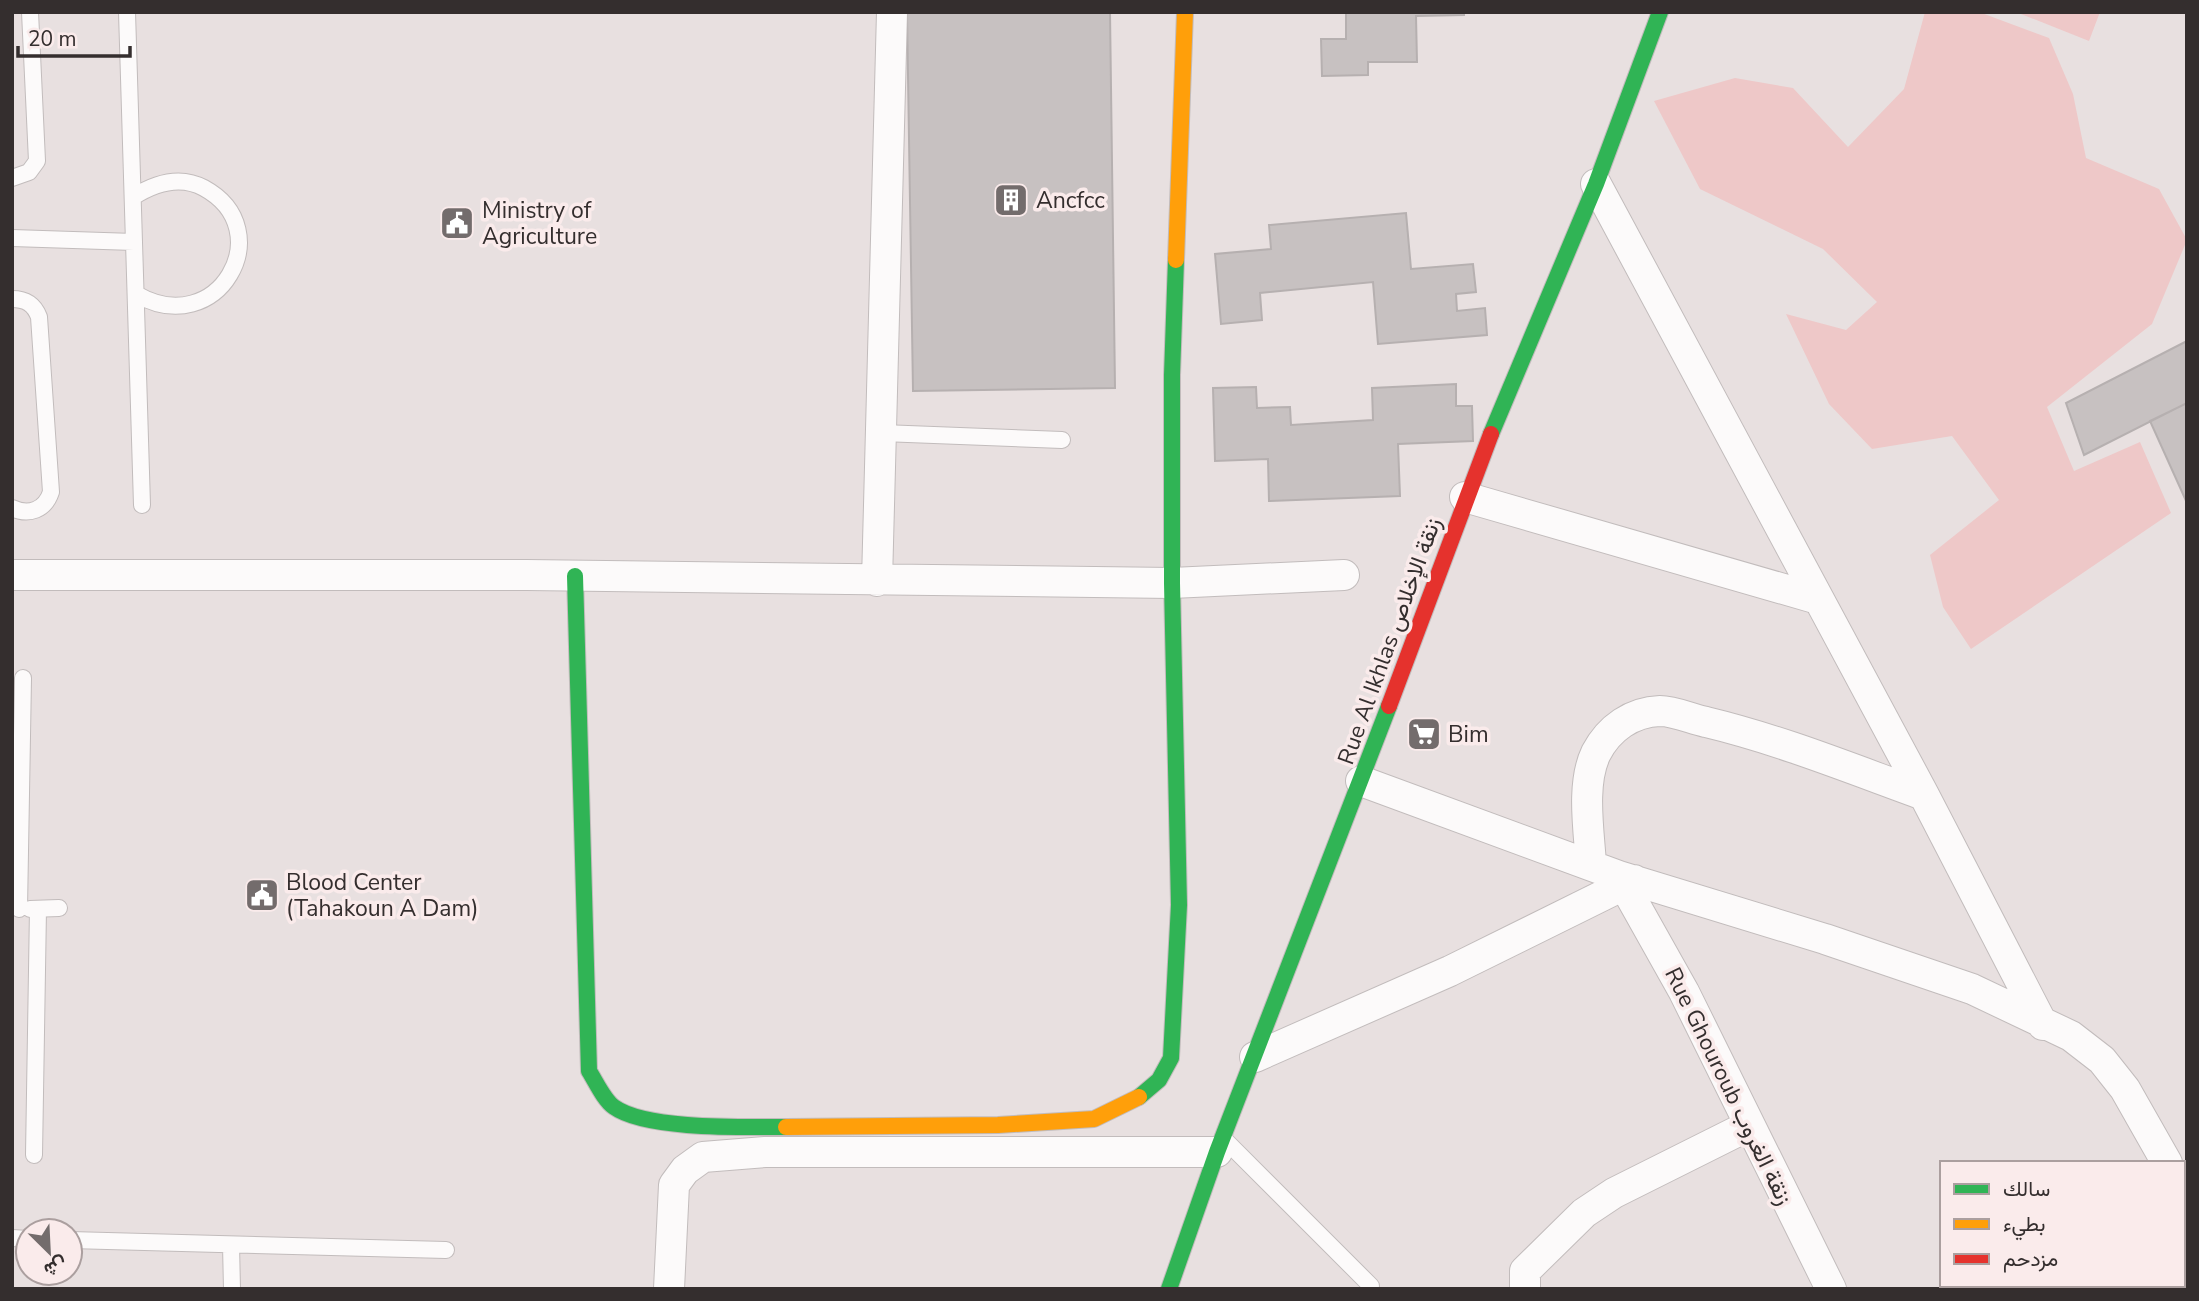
<svg xmlns="http://www.w3.org/2000/svg" width="2199" height="1301" font-family="'Nunito Sans',Vazirmatn,sans-serif">
	<style>
		.green { fill: #eec8c8 }
		.building { fill: #c7c1c1; stroke: #b6b0b0; stroke-width: 2 }
		.lines { fill: none; stroke-linecap: round; stroke-linejoin: round }
		.lane-casing { stroke: #c2bcbc; stroke-width: 18 }
		.street-casing { stroke: #c2bcbc; stroke-width: 32 }
		.fast-casing { stroke: #c2bcbc; stroke-width: 18 }
		.slow-casing { stroke: #c2bcbc; stroke-width: 18 }
		.jam-casing { stroke: #c2bcbc; stroke-width: 18 }
		.lane { stroke: #fcfafa; stroke-width: 16 }
		.street { stroke: #fcfafa; stroke-width: 30 }
		.fast { stroke: #30b455; stroke-width: 16 }
		.slow { stroke: #ff9f0a; stroke-width: 16 }
		.jam { stroke: #e5322d; stroke-width: 16 }
		.labels { text-anchor: middle; stroke-width: 7; stroke-linejoin: round; paint-order: stroke }
		.poi-label { font-size: 23px; fill: #342e2e; stroke: #faebeb; text-anchor: start }
		.street-label { font-size: 23px; fill: #342e2e; stroke: #faebeb }
	</style>
	<rect width="100%" height="100%" fill="#e8e0e0"/>
	<path class="green" d="M1925,12H1979L2049,38L2073,94L2086,158L2159,189L2187,240L2152,324L2047,407L2074,471L2140,442L2171,513L1971,649L1943,607L1930,555L1999,500L1952,436L1872,449L1829,404L1786,314L1846,330L1877,302L1823,249L1700,189L1654,101L1735,78L1793,88L1848,147L1904,89Z
		M2016,12H2100L2089,41Z"/>
	<path class="building" d="M907,12H1110L1115,388L913,391Z
		M1346,12H1464V15L1416,16L1417,62H1368V75L1322,76L1321,39H1346Z
		M1406,213L1411,269L1473,264L1476,292L1456,294L1457,311L1485,308L1487,335L1378,344L1373,282L1260,293L1262,320L1221,324L1215,254L1271,249L1269,225Z
		M2187,341V403L2084,455L2066,403Z
		M1456,384V406H1472L1473,441L1398,444L1400,496L1269,501L1268,459L1215,461L1213,388L1256,387L1257,408L1290,407L1291,425L1373,420L1372,388Z
		M2187,403V503L2150,421Z"/>
	<g class="lines">
		<g class="lane-casing">
			<path id="lane" d="M127,12L142,505
				M12,178L29,172L37,161L30,12
				M133,197C155,183 180,175 204,188C281,230 218,342 136,294
				M12,238L134,242
				M12,299C26,299 34,304 39,317L51,492C45,510 29,516 12,508
				M882,433L1062,440
				M19,909L23,678
				M30,909L59,908
				M1224,1139L1371,1286
				M34,1155L38,909
				M12,1238L28,1239
				M70,1240L446,1250
				M231,1245L232,1289"/>
		</g>
		<g class="street-casing">
			<path id="street" d="M1596,184L1924,795L2043,1025
				M1465,497L1818,599
				M12,575H527L1172,583L1344,575
				M877,581L892,12
				M1361,781L1619,876L1825,939L1972,989L2071,1036L2102,1060L2125,1089L2167,1163
				M1591,864C1589,831 1581,784 1596,753C1609,728 1632,712 1660,711C1674,711 1692,719 1706,722C1781,740 1852,769 1924,795
				M1624,885L1684,992L1831,1289
				M1255,1057L1450,971L1634,880
				M2183,1193L2187,1199
				M669,1289L674,1185L685,1170L703,1157L765,1152H1217
				M1525,1289V1271L1584,1213L1614,1193L1748,1126
				M2117,1289L2121,1285
				M2148,1289V1285"/>
		</g>
		<g class="fast-casing">
			<path id="fast" d="M1491,434L1596,184L1660,12
				M575,576L589,1071C596,1082 604,1100 614,1107C646,1130 745,1127 786,1127
				M1139,1097L1159,1080L1171,1058L1179,905L1172,583V375L1176,260
				M1169,1289L1217,1152L1389,706"/>
		</g>
		<g class="slow-casing">
			<path id="slow" d="M1176,260L1185,12
				M786,1127L998,1125L1094,1119L1139,1097"/>
		</g>
		<g class="jam-casing">
			<path id="jam" d="M1389,706L1491,434"/>
		</g>
		<use href="#lane" class="lane"/>
		<use href="#street" class="street"/>
		<use href="#fast" class="fast"/>
		<use href="#slow" class="slow"/>
		<use href="#jam" class="jam"/>
	</g>
	<defs>
		<g id="building-square" transform="scale(1.75)"><rect x="-9" y="-9" width="18" height="18" rx="4" fill="#736c6c" stroke="#faebeb"/><path d="M-4-6H4V6H1V3H-1V6H-4ZM-2.5-4.3h1.7v1.8h-1.7ZM.8-4.3h1.7v1.8H.8ZM-2.5-1h1.7V.8h-1.7ZM.8-1h1.7V.8H.8Z" fill="#fff"/></g>
		<g id="civic-square" transform="scale(1.75)"><rect x="-9" y="-9" width="18" height="18" rx="4" fill="#736c6c" stroke="#faebeb"/><path d="M-.6-6.5H3V-4.5H.6V-3L4-1V1h2V6H-6V1h2V-1L-.6-3ZM-1.2 2.5V6h2.4V2.5Z" fill="#fff"/></g>
		<g id="supermarket-square" transform="scale(1.75)"><rect x="-9" y="-9" width="18" height="18" rx="4" fill="#736c6c" stroke="#faebeb"/><path d="M-6-5.5h2.5l.6 2H6L4.5 2H-2.5L-4.4-4H-6ZM-1.5 3.2a1.3 1.3 0 1 0 .1 0ZM3 3.2a1.3 1.3 0 1 0 .1 0Z" fill="#fff"/></g>
	</defs>
	<g fill-rule="evenodd">
		<use href="#building-square" x="1011" y="200"/>
		<use href="#civic-square" x="457" y="223"/>
		<use href="#supermarket-square" x="1424" y="734"/>
		<use href="#civic-square" x="262" y="895"/>
	</g>
	<g class="labels">
		<g class="poi-label">
			<text x="1036" y="208">Ancfcc</text>
			<text x="482" y="218">Ministry of<tspan x="482" dy="26">Agriculture</tspan></text>
			<text x="1448" y="742">Bim</text>
			<text x="286" y="890">Blood Center<tspan x="286" dy="26">(Tahakoun A Dam)</tspan></text>
		</g>
		<g class="street-label">
			<text transform="translate(1389 641) rotate(-70)" y="8">Rue Al Ikhlas زنقة الإخلاص</text>
			<text transform="translate(1729 1086) rotate(64)" y="8">Rue Ghouroub زنقة الغروب</text>
		</g>
	</g>
	<rect width="2199" height="1301" fill="none" stroke="#342e2e" stroke-width="28"/>
	<rect x="1940" y="1161" width="245" height="126" fill="#faebeb" stroke="#ab9f9f" stroke-width="2"/>
	<rect x="1954" y="1184" width="35" height="10" fill="#30b455" stroke="#ab9f9f" stroke-width="2"/>
	<text x="2003" y="1196" font-size="21" fill="#342e2e">سالك</text>
	<rect x="1954" y="1219" width="35" height="10" fill="#ff9f0a" stroke="#ab9f9f" stroke-width="2"/>
	<text x="2003" y="1231" font-size="21" fill="#342e2e">بطيء</text>
	<rect x="1954" y="1254" width="35" height="10" fill="#e5322d" stroke="#ab9f9f" stroke-width="2"/>
	<text x="2003" y="1266" font-size="21" fill="#342e2e">مزدحم</text>
	<g transform="translate(49 1252) rotate(156)"><circle r="33" fill="#faebeb" stroke="#ab9f9f" stroke-width="2"/>
	<path d="M0-5L12 26L0 18L-12 26Z" fill="#736c6c"/>
	<text y="-10" font-size="19" font-weight="bold" text-anchor="middle" fill="#342e2e">ش</text>
	</g>
	<path d="M18 46v10h112v-10" fill="none" stroke="#342e2e" stroke-width="3.5"/>
	<text x="28" y="46" font-size="21" fill="#342e2e" stroke="#faebeb" stroke-width="5" paint-order="stroke">20 m</text>
</svg>
